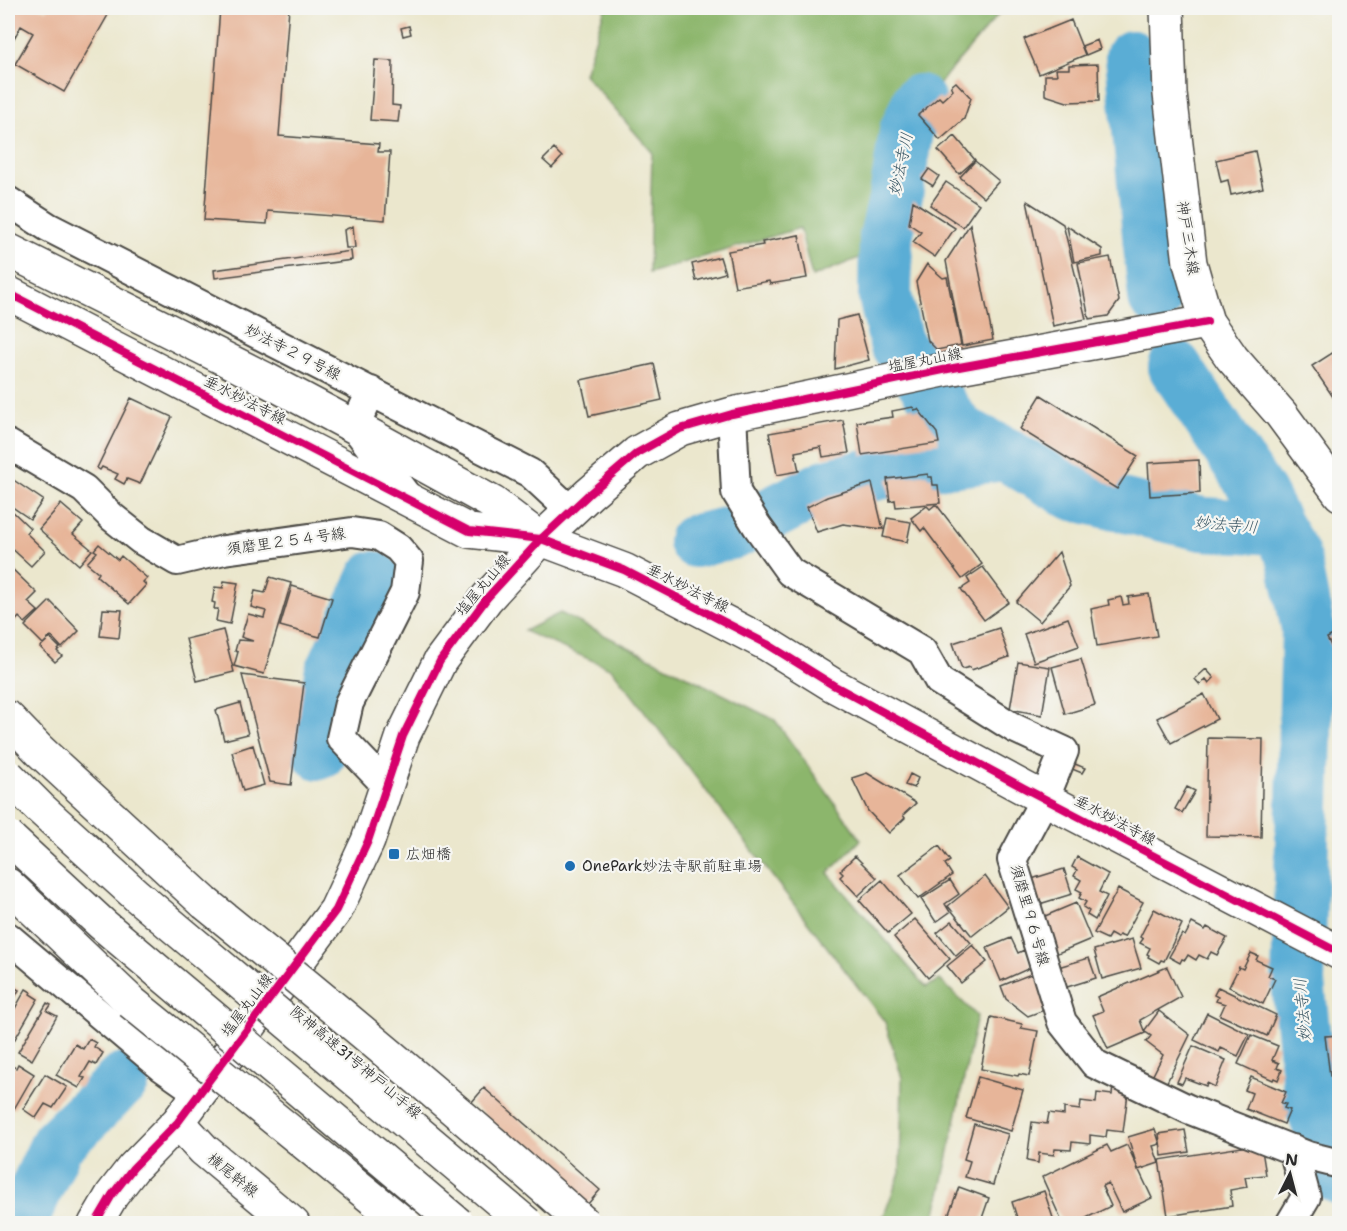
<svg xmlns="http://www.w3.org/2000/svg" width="1347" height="1231" font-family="'Shantell Sans','Klee One',sans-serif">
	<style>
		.forest { fill: #8cb66c; stroke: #5c704c; stroke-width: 1.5 }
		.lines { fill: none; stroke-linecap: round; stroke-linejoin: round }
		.river { stroke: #5aadd5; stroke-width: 54 }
		.building { fill: #e7b599 }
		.minor-casing { stroke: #484743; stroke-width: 32 }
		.tertiary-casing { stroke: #484743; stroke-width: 36 }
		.primary-casing { stroke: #484743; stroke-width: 36 }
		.motorway-casing { stroke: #484743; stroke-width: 36 }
		.minor { stroke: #fff; stroke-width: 28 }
		.tertiary { stroke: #fff; stroke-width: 33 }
		.primary { stroke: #fff; stroke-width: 33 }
		.motorway { stroke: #fff; stroke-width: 33 }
		.motorway-bridge-casing { stroke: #484743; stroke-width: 36; stroke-linecap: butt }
		.motorway-bridge { stroke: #fff; stroke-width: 33 }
		.cycleway-casing { stroke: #f6f6f2; stroke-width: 11 }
		.cycleway { stroke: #d6006c; stroke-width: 8 }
		.poi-dot { fill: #1f6fb2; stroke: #f6f6f2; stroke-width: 2 }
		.labels { text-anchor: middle; stroke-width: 4.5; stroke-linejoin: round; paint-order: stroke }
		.street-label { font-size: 15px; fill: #2b2b2b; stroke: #f6f6f2 }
		.poi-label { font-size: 15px; fill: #2b2b2b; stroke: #f6f6f2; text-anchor: start }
		.water-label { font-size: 16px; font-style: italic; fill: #3b5866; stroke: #f6f6f2 }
	</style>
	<rect width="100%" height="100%" fill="#f6f6f2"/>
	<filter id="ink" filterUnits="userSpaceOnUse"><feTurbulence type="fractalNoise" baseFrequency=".0167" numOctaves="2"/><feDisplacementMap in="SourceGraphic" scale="12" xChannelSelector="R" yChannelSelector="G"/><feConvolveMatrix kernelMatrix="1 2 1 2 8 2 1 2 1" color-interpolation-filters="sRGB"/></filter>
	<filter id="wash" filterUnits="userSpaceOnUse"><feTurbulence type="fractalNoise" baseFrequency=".008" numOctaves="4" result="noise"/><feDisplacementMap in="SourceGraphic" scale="24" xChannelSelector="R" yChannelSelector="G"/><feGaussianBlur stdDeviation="1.35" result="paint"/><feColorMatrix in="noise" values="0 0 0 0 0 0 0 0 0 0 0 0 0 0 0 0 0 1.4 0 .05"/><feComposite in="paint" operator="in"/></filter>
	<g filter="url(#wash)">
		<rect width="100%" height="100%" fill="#ebe7cd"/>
		<path class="forest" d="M605,8H1004L947,74L914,119L901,241L812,277L800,228L649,273L652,152L584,74Z
			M560,613L775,720L861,840L828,873L926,987L940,980L977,1016L934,1223H881L900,1173L902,1078L885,1022L612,669L524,631Z"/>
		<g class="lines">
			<path class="river" d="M1132,57L1155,298
				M919,101L906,131L896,196L886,236L885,296L896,343L959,431L1005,454L1074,494L1202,524L1277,528L1293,555L1308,629L1298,982L1311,1105L1340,1178
				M1175,367L1260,495L1277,528
				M695,541L735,532L826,486L908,466L1005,454
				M319,753L331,674L374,578
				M20,1224L57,1144L123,1080"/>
		</g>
		<g id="blocks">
			<path class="building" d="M8,8H42L47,10L49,8H112L64,92L15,64L33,33L21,26L8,49Z
				M220,8H289L279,136L379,144L378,152H390L385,220L268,211L267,224L204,220Z
				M1071,20L1085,55L1039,74L1024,39Z
				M409,26L411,34L403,36L401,28Z
				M1097,40L1100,49L1086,55L1082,46Z
				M375,60L393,61L392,105L400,106L398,122L370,120Z
				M1098,64L1099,101L1067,102L1045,95V75H1057L1056,69H1069V65Z
				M956,82L971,98L964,119L940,140L918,115L939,97L942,100L953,90L951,86Z
				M955,136L975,160L959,174L938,150Z
				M554,149L562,157L552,168L543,160Z
				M1255,151L1263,188L1231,195L1228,180L1221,182L1216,160Z
				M975,161L999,181L984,198L960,177Z
				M929,169L939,176L933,186L922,179Z
				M946,182L979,204L963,227L930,205Z
				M913,201L955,228L935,257L913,242L921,232L909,224Z
				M1027,201L1063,224L1086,319L1053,326Z
				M970,224L993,340L962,346L946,261Z
				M353,226L355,248H346L344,230Z
				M1067,226L1102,249V256L1074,262Z
				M799,235L807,278L770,284L769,281L735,287L728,251L763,245L762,242Z
				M351,251L352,260L215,278L214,270Z
				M720,257L725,273L696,281L692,264Z
				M1110,257L1119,301L1108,316L1089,319L1078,263Z
				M927,264L943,278L947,277L961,345L937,350L928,341L916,282Z
				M857,315L869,360L835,369L837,320Z
				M1340,348V407L1312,366Z
				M654,364L662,400L589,416L581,380Z
				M1041,395L1138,456L1117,489L1020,429Z
				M131,398L172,417L140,484L127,479L124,484L115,479L118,474L102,467L100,470L97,468Z
				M913,407L914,410L918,409L937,433L939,443L862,455L857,422L893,417L892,411Z
				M843,420L849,453L823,457L821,447L795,452L799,471L777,475L769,433Z
				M1199,460L1200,493L1150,496L1148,463Z
				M928,474V477H932L933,485H938L940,503L896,507L895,500L890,501L887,479Z
				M12,479L43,500L30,519L8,504V481L9,482Z
				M872,483L883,529L843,524L817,532L807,507L827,497Z
				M61,504L83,523L73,534L92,550L79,565L39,529Z
				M936,504L982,564L962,579L924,528L921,531L911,518L927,506L930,509Z
				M8,507L30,528L26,533L45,551L31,566L8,545Z
				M887,518L911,522L907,542L883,537Z
				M99,544L118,560L121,556L147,578L143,582L146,585L129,604L97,576L99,573L87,563L97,552L94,550Z
				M1059,552L1070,586L1040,622L1016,602Z
				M8,565L37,593L28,602L38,611L25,623L19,617L11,626L8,622Z
				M983,567L1009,602L984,620L961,589L970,583L967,578Z
				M270,577L291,583L264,674L234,666L238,652L235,651L238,640L253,641L241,637L248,614L264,618L266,611L251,607L255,591L265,593Z
				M224,581L238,583L230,624L216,621L218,609H214L215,603L212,602L215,587L223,588Z
				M292,586L332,598L320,637L280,626Z
				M1149,594L1157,636L1097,646L1091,609L1109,605L1108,600L1121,597L1123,605L1129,604L1128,597Z
				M50,601L79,631L62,648L51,636L43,644L25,626Z
				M103,609L122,610L119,638L100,636Z
				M1068,618L1079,646L1034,662L1024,634Z
				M999,628L1009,657L971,670L970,667L962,669L953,643Z
				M223,630L234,672L197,681L186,639Z
				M1340,631V663L1327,638Z
				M50,638L60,648L57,651L62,656L55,662L40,647Z
				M1081,659L1095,705L1065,714L1052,667Z
				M1018,662L1050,667L1042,715L1010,709Z
				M1206,669L1214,678L1209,683L1206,679L1200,685L1195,679Z
				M242,675L304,683L291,785L270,782Z
				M1204,694L1217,719L1171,743L1157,718Z
				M240,703L248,734L224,740L216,710Z
				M1208,738L1263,739L1261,837L1206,836Z
				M253,745L264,785L243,791L232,752Z
				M1075,764L1085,768L1082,773L1072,769Z
				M867,773L916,803L903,815L905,818L889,833L868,811L852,778Z
				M910,774L918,778L914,788L905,785Z
				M1187,787L1195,791L1182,813L1175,809Z
				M939,846L950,861L945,864L952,875L918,899L900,875Z
				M855,856L877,878L858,896L840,877L843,874L840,871Z
				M1077,857L1108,874L1099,892L1107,896L1095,920L1087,915L1089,911L1083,907L1086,902L1079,898L1082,892L1076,889L1081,880L1074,876L1077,870L1072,867Z
				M1064,869L1072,894L1033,906L1025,881Z
				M985,876L1008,907L972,936L948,906Z
				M882,880L911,914L888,933L859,900Z
				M950,880L959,894L945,904L950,912L936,922L921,899Z
				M1118,889L1143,902L1124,937L1119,935L1117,938L1110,934L1107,939L1094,933Z
				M1076,903L1091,939L1053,955L1038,919Z
				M1154,909L1182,924L1164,961L1161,960L1159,963L1148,957L1149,955L1147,954L1150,948L1140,943L1143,939L1140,937Z
				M915,919L950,959L928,978L894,937Z
				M952,921L971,943L956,956L937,933Z
				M1192,923L1205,930L1207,927L1227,938L1217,955L1211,952L1207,959L1199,955L1196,960L1188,955L1185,960L1182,959L1180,963L1169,957L1182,934L1185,936Z
				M1011,938L1018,953L1024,950L1032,967L1001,981L987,948Z
				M1132,939L1141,968L1102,979L1094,950Z
				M973,945L987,962L961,983L947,966Z
				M1251,953L1258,956L1256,960L1272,967L1268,976L1275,979L1263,1004L1229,987L1239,967L1243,969Z
				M1089,958L1096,978L1064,988L1058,967Z
				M1167,967L1181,997L1140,1020L1145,1033L1108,1049L1093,1015L1103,1011L1097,997Z
				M1036,972L1047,1009L1028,1016L1006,999L1001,986Z
				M8,984L19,990L8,1009Z
				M1218,987L1276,1015L1267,1036L1220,1015L1225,1004L1216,1001L1218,997L1214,995Z
				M26,989L31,992L30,994L38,999L8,1051V1021Z
				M47,1003L51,1005L47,1011L57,1016L32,1060L18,1052Z
				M1159,1011L1190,1035L1165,1086L1151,1079L1163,1055L1146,1042L1151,1036L1144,1031Z
				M1207,1013L1249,1034L1238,1056L1221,1048L1219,1052L1194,1040Z
				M991,1017L1022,1024L1021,1028L1038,1031L1029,1076L1019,1074L1018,1076L981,1069Z
				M1251,1035L1278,1046L1272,1060L1279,1063L1277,1068L1282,1070L1278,1080L1274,1078L1273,1080L1238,1064Z
				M1340,1035V1075L1330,1076L1325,1036Z
				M89,1039L96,1043L94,1047L103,1053L96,1065L90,1062L81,1077L85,1078L79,1088L56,1075L75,1044L83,1049Z
				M1193,1046L1226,1060L1215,1087L1207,1083L1206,1086L1185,1078L1182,1084L1177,1082Z
				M18,1064L34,1074L14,1109L8,1105V1069L10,1065L16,1068Z
				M45,1074L67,1087L53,1108L45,1104L36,1118L23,1109Z
				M978,1077L1023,1090L1011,1131L966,1118Z
				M1251,1077L1286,1092L1281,1103L1286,1104L1284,1108L1290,1110L1284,1124L1246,1109L1252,1093L1245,1090Z
				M1113,1086L1128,1093L1123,1132L1107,1130L1106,1137L1090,1135V1144L1072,1142L1071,1150L1055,1149L1054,1155L1039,1153L1038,1163L1027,1161L1032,1122L1047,1124L1049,1113L1064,1115V1108L1080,1110L1081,1101L1096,1103L1097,1093L1112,1095Z
				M484,1088L600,1190L587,1205L471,1103Z
				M974,1124L1008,1134L993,1185L965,1177L970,1161L964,1159Z
				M1155,1129L1160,1144L1153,1146L1159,1163L1138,1170L1128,1137Z
				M1185,1130L1189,1152L1162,1156L1159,1134Z
				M1261,1144L1266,1175L1245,1177L1247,1187L1230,1190L1232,1206L1168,1216L1159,1160Z
				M1107,1145L1111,1152L1127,1145L1152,1198L1122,1212L1108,1183L1102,1186L1111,1206L1074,1224H1063L1042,1177Z
				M959,1187L989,1198L980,1224H945Z
				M1044,1191L1055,1224H1019L1012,1202Z"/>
		</g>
	</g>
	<g filter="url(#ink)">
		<use href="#blocks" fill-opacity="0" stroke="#484743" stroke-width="1.5"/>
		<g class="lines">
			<g class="minor-casing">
				<path id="minor" d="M8,201L48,227L530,473L571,511
					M371,391L355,427L409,499
					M732,414L736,492L757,526L790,572L922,651L939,681L1014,728L1064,751L1045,798L1012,860L1062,1022L1095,1064L1188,1109L1308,1156L1340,1164
					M8,444L84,489L112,517L141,540L177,561L224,550L352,532L379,536L398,548L409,561L405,592L349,703L341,738L386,785
					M8,937L162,1067L199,1093
					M1290,1224L1306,1197L1293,1149"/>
			</g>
			<g class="tertiary-casing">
				<path id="tertiary" d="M8,250L265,379L355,427L493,503L539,538
					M8,293L469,531L541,539L624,570L767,644L833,685L1024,788L1340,953
					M178,1122L204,1150L293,1224
					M95,1224L112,1195L133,1168L178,1122L336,910L368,841L403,736L440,661L487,598L541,539L589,494L637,453L680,429L732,414L948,369L1207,322"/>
			</g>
			<g class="primary-casing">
				<path id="primary" d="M1167,8L1170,94L1190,263L1207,322L1232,358L1281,414L1340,494"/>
			</g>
			<g class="motorway-casing">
				<path id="motorway" d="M8,718L40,751L205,903
					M8,885L131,1002"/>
			</g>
			<use href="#minor" class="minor"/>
			<use href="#tertiary" class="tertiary"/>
			<use href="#primary" class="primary"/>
			<use href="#motorway" class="motorway"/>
			<g class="motorway-bridge-casing">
				<path id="motorway-bridge" d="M8,776L40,808L136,895L527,1224
					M8,837L102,924L458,1224
					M205,903C334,1007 461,1113 585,1224
					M131,1002L404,1224"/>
			</g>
			<use href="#motorway-bridge" class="motorway-bridge"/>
			<g class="cycleway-casing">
				<path id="cycleway" d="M8,293L469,531L541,539L624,570L767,644L833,685L1024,788L1340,953
					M95,1224L112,1195L133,1168L178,1122L336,910L368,841L403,736L440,661L487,598L541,539L589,494L637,453L680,429L732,414L948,369L1207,322"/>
			</g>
			<use href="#cycleway" class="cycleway"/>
		</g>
	</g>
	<g class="poi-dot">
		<rect x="388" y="848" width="12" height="12" rx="3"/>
		<circle cx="570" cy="866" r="6"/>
	</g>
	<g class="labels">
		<g class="street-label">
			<text transform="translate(1188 238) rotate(81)" y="5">神戸三木線</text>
			<text transform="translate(293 352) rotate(27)" y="5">妙法寺２９号線</text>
			<text transform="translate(925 360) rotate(-11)" y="5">塩屋丸山線</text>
			<text transform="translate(245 400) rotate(27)" y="5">垂水妙法寺線</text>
			<text transform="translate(286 541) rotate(-8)" y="5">須磨里２５４号線</text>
			<text transform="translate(483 585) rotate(-50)" y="5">塩屋丸山線</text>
			<text transform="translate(688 588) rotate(27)" y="5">垂水妙法寺線</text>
			<text transform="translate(1115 820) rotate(28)" y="5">垂水妙法寺線</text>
			<text transform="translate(1030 915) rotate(74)" y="5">須磨里９６号線</text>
			<text transform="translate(247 1005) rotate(-53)" y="5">塩屋丸山線</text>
			<text transform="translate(356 1062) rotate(40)" y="5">阪神高速31号神戸山手線</text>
			<text transform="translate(233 1175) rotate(39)" y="5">横尾幹線</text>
		</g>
		<g class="poi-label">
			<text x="406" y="859">広畑橋</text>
			<text x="582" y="871">OnePark妙法寺駅前駐車場</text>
		</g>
		<g class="water-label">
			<text transform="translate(900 164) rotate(-78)" y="6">妙法寺川</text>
			<text transform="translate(1226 524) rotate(5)" y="6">妙法寺川</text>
			<text transform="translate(1302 1010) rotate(-95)" y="6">妙法寺川</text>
		</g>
	</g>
	<rect width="1347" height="1231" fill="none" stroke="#f6f6f2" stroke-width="30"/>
	<g transform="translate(1290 1174) rotate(6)" stroke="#f6f6f2" stroke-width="4.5" paint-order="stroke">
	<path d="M0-4.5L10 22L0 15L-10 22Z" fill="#2b2b2b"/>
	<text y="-9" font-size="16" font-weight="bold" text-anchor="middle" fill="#2b2b2b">N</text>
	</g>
</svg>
